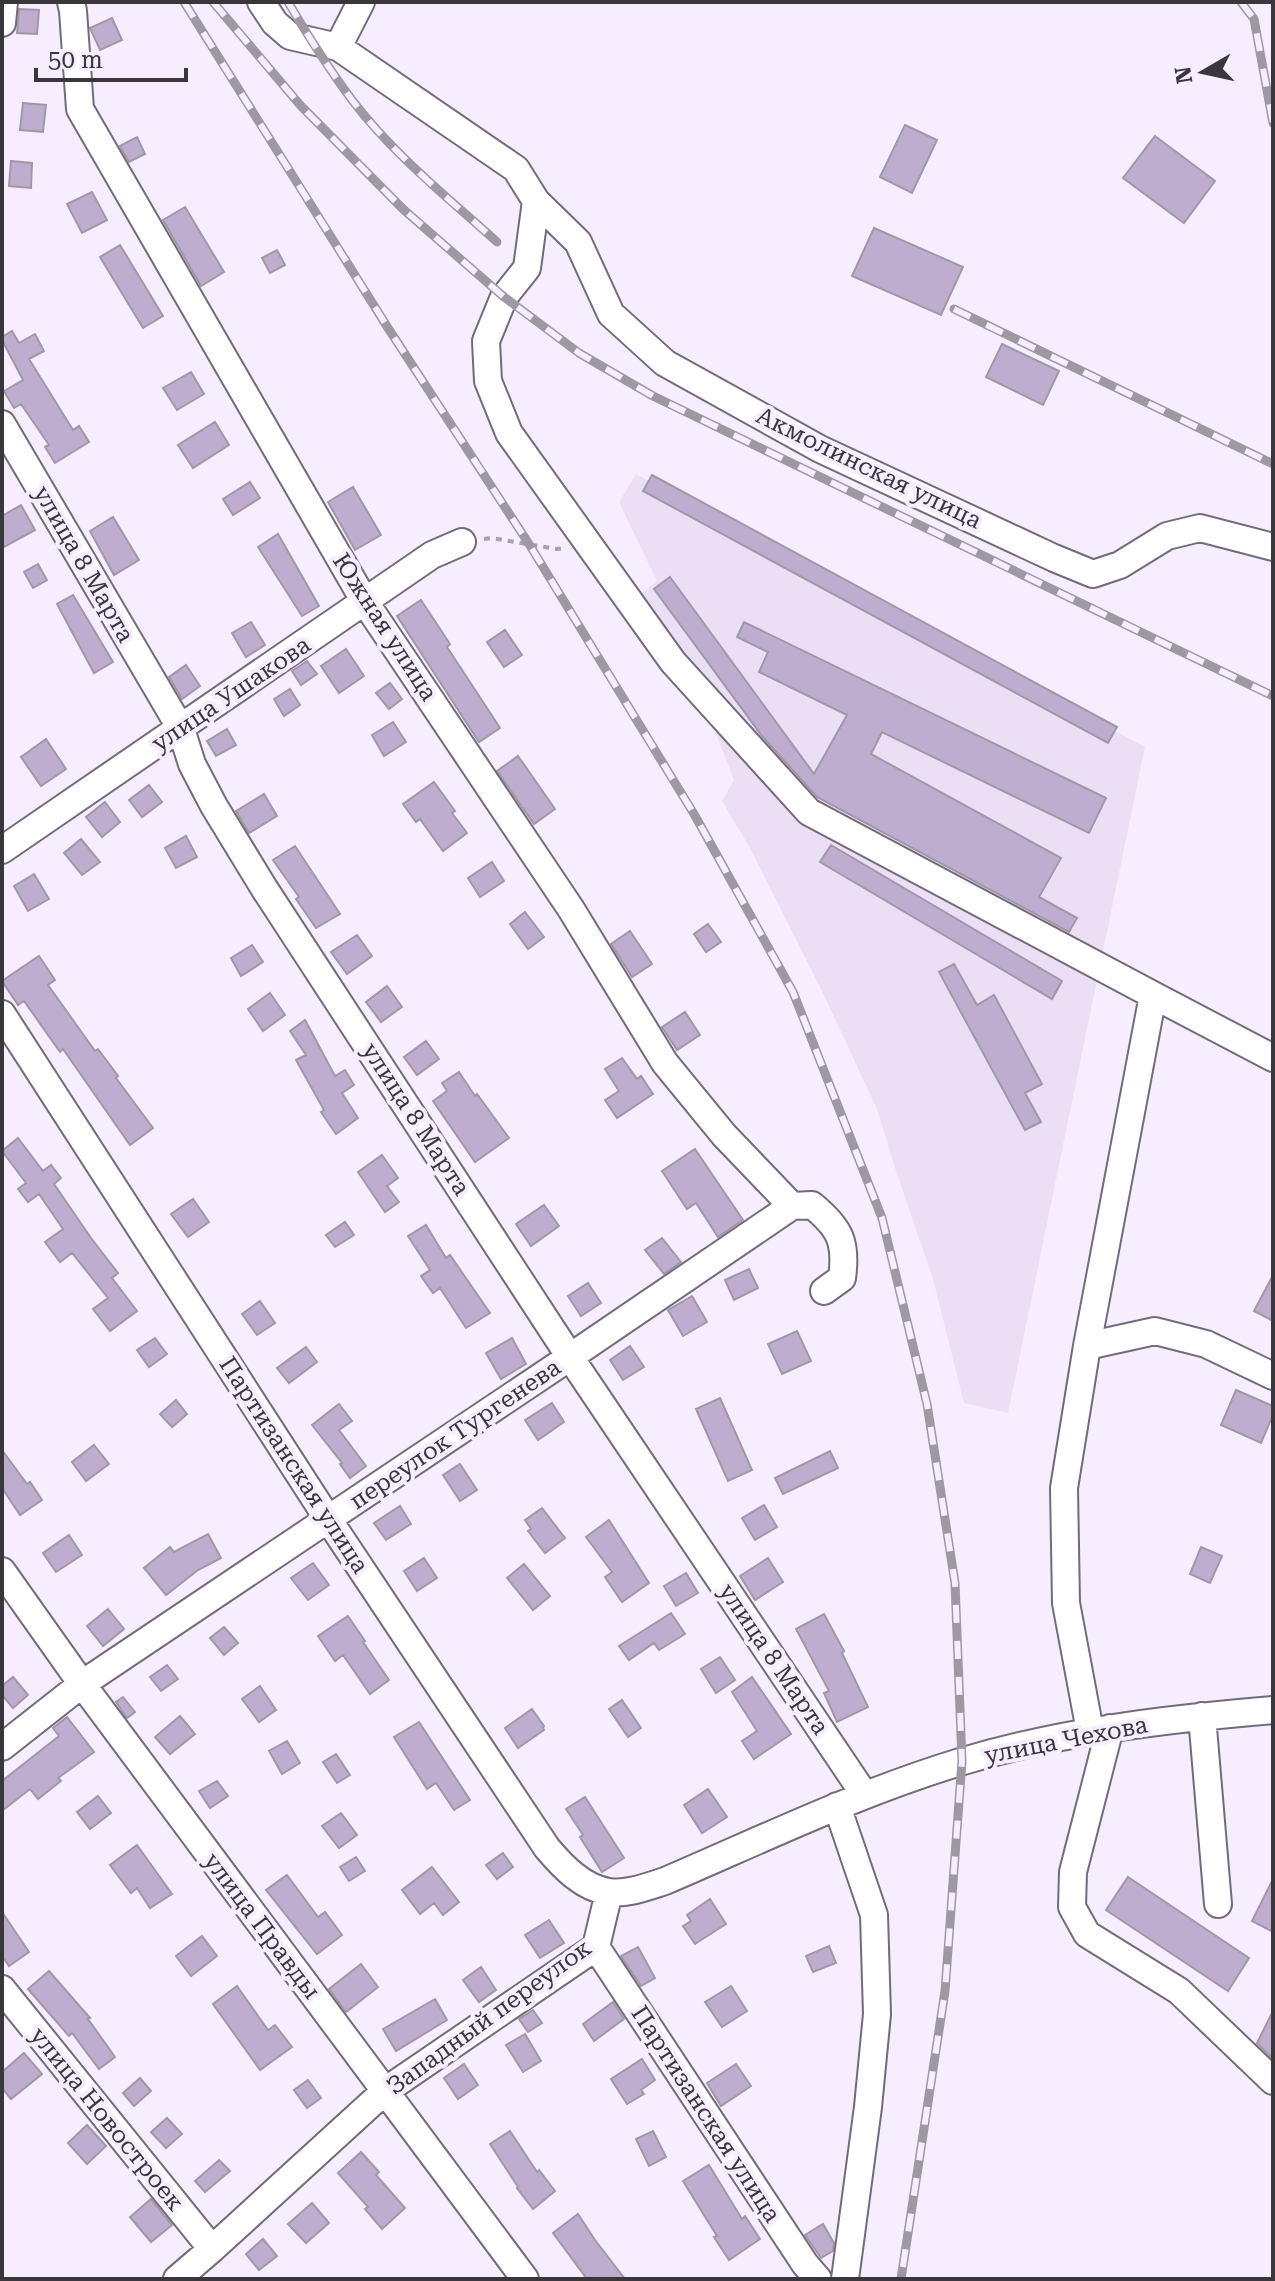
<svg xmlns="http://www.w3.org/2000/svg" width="1275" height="2281" font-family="'Roboto Serif',serif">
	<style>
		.built { fill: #ebdff6 }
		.building { fill: #beadce; stroke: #a098a7; stroke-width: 2 }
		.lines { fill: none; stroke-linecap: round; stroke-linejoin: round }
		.minor-casing { stroke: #726b79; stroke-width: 30 }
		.path { stroke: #a6a0ac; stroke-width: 4; stroke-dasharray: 6 6; stroke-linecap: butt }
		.minor { stroke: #fff; stroke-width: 26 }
		.rail-casing { stroke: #9e98a3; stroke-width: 9 }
		.rail { stroke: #f6eefe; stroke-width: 6; stroke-dasharray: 18; stroke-linecap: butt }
		.labels { text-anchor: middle; stroke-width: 8; stroke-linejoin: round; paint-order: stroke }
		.street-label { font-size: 24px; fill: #39363c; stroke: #f6eefe }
	</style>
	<rect width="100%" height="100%" fill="#f6eefe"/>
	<path class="built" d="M636,474L1145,747L1008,1413L964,1403L933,1279L896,1171L877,1109L822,991L750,848L722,801L734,780L693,675L645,610L641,594L657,581L619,502Z"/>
	<path class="building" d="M19,9L39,10L37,34L17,33Z
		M112,18L122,40L100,50L90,28Z
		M23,103L46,105L43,132L20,130Z
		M905,125L937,140L912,193L880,177Z
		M1155,136L1215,181L1184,223L1123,178Z
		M137,137L145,154L129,162L120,146Z
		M11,161L32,163L31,188L9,186Z
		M92,192L107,220L82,233L67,204Z
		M185,207L224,272L201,286L163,220Z
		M874,228L963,267L941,315L852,276Z
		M120,245L163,316L143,328L100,257Z
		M277,250L285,265L270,273L262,258Z
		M12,331L19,343L35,334L44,351L29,359L73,430L79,426L89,442L55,463L45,447L49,445L21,404L14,408L4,391L23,380L2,340V337Z
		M1002,344L1059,371L1043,405L986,377Z
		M191,372L204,394L177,410L163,388Z
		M215,422L229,445L193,468L178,445Z
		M652,475L1117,727L1108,743L643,491Z
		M250,482L260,498L233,515L223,499Z
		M353,487L381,535L355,550L328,502Z
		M21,505L35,530L2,548V516Z
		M113,517L139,560L114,575L90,531Z
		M278,534L319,606L302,616L258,547Z
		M38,564L47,580L33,588L24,572Z
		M670,577L814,774L847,715L759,672L768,652L737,637L744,622L1106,798L1089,833L882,732L871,754L1061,858L1039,897L1077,918L1069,932L817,797L762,736L654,589Z
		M73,595L113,662L94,673L57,604Z
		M421,600L450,644L447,647L500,728L479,742L397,616Z
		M251,622L265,645L246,657L232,633Z
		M505,630L522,655L504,667L487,642Z
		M346,649L364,676L339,693L321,666Z
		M307,661L317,674L301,685L292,671Z
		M186,665L200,686L182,699L169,677Z
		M390,683L402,699L389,709L376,693Z
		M290,689L300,705L284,716L274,699Z
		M393,722L406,742L384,756L372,735Z
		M227,729L236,745L216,756L207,741Z
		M46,739L66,769L41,786L21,757Z
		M518,756L555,809L534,824L497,771Z
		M434,782L455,811L452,813L467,833L443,851L420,819L416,822L403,804Z
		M149,785L162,802L142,817L129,800Z
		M264,794L277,816L249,833L236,811Z
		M105,802L120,822L102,837L86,817Z
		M186,836L197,857L176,868L165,848Z
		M81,839L100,862L82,875L64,853Z
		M831,845L1062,981L1052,999L820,862Z
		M295,846L340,914L316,928L296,899L299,897L273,860Z
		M492,862L504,881L480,897L468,878Z
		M34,874L49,899L28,911L14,886Z
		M525,912L544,937L528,949L510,924Z
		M708,924L721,942L706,952L694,934Z
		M630,931L652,964L632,977L611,944Z
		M357,935L372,956L347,974L331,952Z
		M252,945L263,962L241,976L231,958Z
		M39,956L55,980L48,985L95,1051L98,1049L118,1076L116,1078L153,1128L130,1145L63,1049L60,1052L24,1001L18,1005L2,981Z
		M954,964L977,1005L994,995L1042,1084L1025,1093L1041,1122L1025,1130L939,972Z
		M387,986L402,1007L381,1022L366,1002Z
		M270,993L285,1015L263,1031L248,1009Z
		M685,1012L700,1035L677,1050L662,1027Z
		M305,1020L335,1076L345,1070L354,1085L342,1093L358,1118L336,1134L321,1112L324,1110L296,1060L306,1055L290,1031Z
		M426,1041L439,1059L417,1075L404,1057Z
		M622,1058L637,1079L641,1076L653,1094L617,1118L605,1100L619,1091L605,1069Z
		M459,1072L475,1096L477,1094L509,1138L475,1162L433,1101L447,1091L442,1083Z
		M18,1138L43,1171L51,1165L61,1178L54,1184L91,1238L118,1273L112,1278L137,1311L110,1331L93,1309L108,1298L72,1253L60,1262L45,1242L63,1229L39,1194L28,1202L18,1189L26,1183L2,1151Z
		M695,1149L743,1220L718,1237L696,1203L687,1209L662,1171Z
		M382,1155L398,1178L387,1186L399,1202L385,1212L358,1172Z
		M193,1199L209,1222L188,1237L171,1214Z
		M544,1205L559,1226L531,1246L516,1224Z
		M345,1222L354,1235L335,1247L326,1235Z
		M426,1225L446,1258L450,1255L490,1313L466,1328L440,1288L433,1293L421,1276L430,1270L408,1236Z
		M662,1238L681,1262L664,1274L645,1250Z
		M749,1269L758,1288L734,1300L725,1280Z
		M1273,1275V1321L1254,1311Z
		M588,1283L601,1303L581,1316L568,1296Z
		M692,1296L707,1322L683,1336L668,1310Z
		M260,1301L275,1323L257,1335L242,1314Z
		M797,1331L811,1361L782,1374L768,1344Z
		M155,1338L167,1354L149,1367L137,1350Z
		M512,1338L526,1364L501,1379L486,1353Z
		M630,1346L644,1367L623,1380L610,1360Z
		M306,1347L317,1362L289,1383L277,1368Z
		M1236,1390L1273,1406V1415L1261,1443L1221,1425Z
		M720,1398L752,1470L728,1481L696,1409Z
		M176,1400L187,1414L172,1427L160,1414Z
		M552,1403L564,1422L538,1440L525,1420Z
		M339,1404L352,1421L339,1430L366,1466L350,1478L340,1464L342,1463L312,1425Z
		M94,1445L109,1464L86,1481L72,1462Z
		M2,1450L27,1484L30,1482L42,1500L20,1515L2,1488Z
		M830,1451L838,1468L783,1494L775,1478Z
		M460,1464L477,1490L460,1501L443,1475Z
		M764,1505L777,1527L755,1540L742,1518Z
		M400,1506L411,1524L386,1540L374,1523Z
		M542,1508L565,1538L545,1553L528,1531L531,1529L525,1520Z
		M609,1520L649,1583L622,1602L605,1577L612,1572L586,1537Z
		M208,1534L221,1558L198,1570L166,1595L144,1568L170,1547L174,1552Z
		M69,1535L82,1555L56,1572L43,1553Z
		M1201,1547L1222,1556L1210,1583L1190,1574Z
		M424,1558L437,1578L417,1591L404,1571Z
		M768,1558L783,1582L755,1600L740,1576Z
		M313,1563L329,1585L308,1600L291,1578Z
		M524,1564L550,1596L533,1610L507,1578Z
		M686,1573L698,1593L676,1606L664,1586Z
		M108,1609L124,1629L103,1646L87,1626Z
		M671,1613L685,1634L659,1650L654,1643L629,1660L619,1646Z
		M824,1614L844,1651L842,1653L868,1707L837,1722L824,1693L829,1691L796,1629Z
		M348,1616L365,1641L363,1642L389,1680L370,1694L343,1655L335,1661L318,1636Z
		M224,1627L238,1643L224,1655L210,1638Z
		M720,1657L735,1680L716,1693L701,1669Z
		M167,1665L178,1679L161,1691L150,1677Z
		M13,1677L28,1695L13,1708L2,1695V1686Z
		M752,1677L791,1734L754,1759L742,1741L757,1731L732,1692Z
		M260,1686L276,1710L259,1722L242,1699Z
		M123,1697L135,1712L127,1718L116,1702Z
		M622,1700L641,1728L628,1737L609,1709Z
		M532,1709L544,1726L543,1728L544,1730L518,1748L505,1728Z
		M180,1716L195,1734L170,1754L155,1737Z
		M67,1717L94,1752L58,1778L61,1781L38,1799L30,1789L2,1811V1781L59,1736L53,1728Z
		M419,1722L470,1800L454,1810L436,1783L427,1789L394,1737Z
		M287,1741L300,1763L282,1774L269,1751Z
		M336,1754L350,1775L337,1783L323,1762Z
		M217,1781L228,1796L210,1808L199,1791Z
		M708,1789L727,1817L702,1833L684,1805Z
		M98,1796L111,1813L90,1829L77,1812Z
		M585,1797L624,1858L602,1872L580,1837L583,1835L566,1809Z
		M341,1813L357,1835L339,1848L322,1826Z
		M137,1845L172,1894L150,1908L137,1888L131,1893L110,1865Z
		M503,1853L513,1867L497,1879L486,1865Z
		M356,1857L365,1871L349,1881L340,1867Z
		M432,1867L459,1902L443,1915L434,1903L420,1914L402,1890Z
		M287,1875L318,1917L325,1912L342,1935L317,1954L266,1890Z
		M1128,1877L1249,1958L1228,1991L1106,1910Z
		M1273,1879V1932L1252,1921Z
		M710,1899L726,1924L695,1944L683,1926L691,1921L687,1915Z
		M2,1912L29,1952L9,1966L2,1956Z
		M549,1920L564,1943L540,1958L525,1935Z
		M202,1936L217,1956L191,1976L176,1956Z
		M829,1946L836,1963L813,1972L806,1956Z
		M638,1947L655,1978L641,1986L621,1956Z
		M361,1964L378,1987L346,2012L329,1989Z
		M481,1967L496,1990L479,2002L463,1980Z
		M49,1971L90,2018L88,2019L115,2057L99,2069L72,2033L69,2036L28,1989Z
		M237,1986L268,2030L275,2025L292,2047L260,2070L213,2004Z
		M731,1986L747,2011L722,2027L705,2002Z
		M435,1999L447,2020L396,2051L383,2029Z
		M613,2002L624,2019L594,2041L583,2024Z
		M533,2010L542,2023L528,2032L519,2019Z
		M1273,2011V2059L1257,2043Z
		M525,2034L541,2061L523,2072L506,2045Z
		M24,2053L42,2074L11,2099L2,2088V2072Z
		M642,2059L655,2080L641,2090L644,2094L627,2104L611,2079Z
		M464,2064L478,2085L458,2099L444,2078Z
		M736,2064L751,2086L721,2106L707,2083Z
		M140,2078L151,2091L134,2106L123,2093Z
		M308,2080L321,2098L307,2108L294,2090Z
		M167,2118L182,2134L166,2148L151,2132Z
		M87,2125L106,2146L87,2164L68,2143Z
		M510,2131L537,2172L539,2170L555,2191L533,2209L517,2188L518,2187L490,2144Z
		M653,2131L666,2157L649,2166L636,2139Z
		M361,2152L379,2172L376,2175L405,2208L382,2229L365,2209L368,2207L338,2173Z
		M219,2160L230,2171L205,2192L195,2181Z
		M709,2165L742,2219L745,2216L760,2239L729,2260L714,2237L717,2236L683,2181Z
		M151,2199L172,2225L151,2242L130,2217Z
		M312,2203L329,2223L306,2243L288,2224Z
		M578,2214L595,2240L625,2279H587L553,2233Z
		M823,2224L834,2243L833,2251L821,2258L805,2235Z
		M263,2239L277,2256L259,2270L246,2254Z"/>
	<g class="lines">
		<g class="minor-casing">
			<path id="minor" d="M71,2L73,11L80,109L365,602L571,909L665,1063L724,1135L792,1206
				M261,2L275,23L290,36L338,47L516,169L536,201L527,268L504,297L486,341L488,381L509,433L673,662L809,812L1153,995L1087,1346L1064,1488L1066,1603L1090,1731
				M2,23L4,2
				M338,47L361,2
				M536,201L578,242L611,314L665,363L820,449L1054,558L1093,574L1120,565L1167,536L1200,528L1273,547
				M2,424L181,729L192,764L214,806L264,888L570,1357L864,1794
				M2,850L432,555L462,542
				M1153,995L1273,1058
				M2,1014L328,1519L547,1848C563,1867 583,1888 609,1892C626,1895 649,1886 665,1881C763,1839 858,1793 960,1762C1062,1731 1167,1719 1273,1710
				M792,1206L812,1205C840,1228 847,1242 842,1278L824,1291
				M1087,1346L1155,1331L1206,1344L1273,1376
				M2,1571L82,1684L525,2279
				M1202,1716L1218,1904
				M1110,1728L1073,1872L1072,1907L1087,1934L1179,1991L1273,2081
				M2,1747L82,1684L570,1357L792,1206
				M837,1806L874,1915L877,2014L868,2107L845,2279
				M596,1947L805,2264L818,2279
				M2,1989L212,2249
				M177,2279L212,2249L385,2091L596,1947L609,1892"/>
		</g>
		<path class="path" d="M484,539L491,538L557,549L566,548"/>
		<use href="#minor" class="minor"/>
		<g class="rail-casing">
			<path id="rail" d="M184,2L388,328L529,544L694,814L793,992L882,1218L927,1404L955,1583L962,1761L945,1991L901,2279
				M213,2L301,106L404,210L504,297L579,353L653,396L1273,696
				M288,2C308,36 329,69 352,100C393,154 447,197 497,242
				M1241,2L1254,19L1273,123
				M954,309L1273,464"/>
		</g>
		<use href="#rail" class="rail"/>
	</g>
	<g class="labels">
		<g class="street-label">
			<text transform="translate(869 468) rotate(26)" y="8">Акмолинская улица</text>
			<text transform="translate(84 564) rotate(60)" y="8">улица 8 Марта</text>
			<text transform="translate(385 627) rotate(57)" y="8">Южная улица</text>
			<text transform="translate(231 694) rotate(-34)" y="8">улица Ушакова</text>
			<text transform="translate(416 1119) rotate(57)" y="8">улица 8 Марта</text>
			<text transform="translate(455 1434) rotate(-34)" y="8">переулок Тургенева</text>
			<text transform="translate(294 1465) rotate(57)" y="8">Партизанская улица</text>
			<text transform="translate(774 1659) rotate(56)" y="8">улица 8 Марта</text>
			<text transform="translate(1066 1740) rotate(-11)" y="8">улица Чехова</text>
			<text transform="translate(262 1926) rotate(53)" y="8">улица Правды</text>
			<text transform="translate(489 2017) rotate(-36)" y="8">Западный переулок</text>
			<text transform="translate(706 2114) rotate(57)" y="8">Партизанская улица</text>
			<text transform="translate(107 2119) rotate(51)" y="8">улица Новостроек</text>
		</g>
	</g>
	<rect width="1275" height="2281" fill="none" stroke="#39363c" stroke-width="8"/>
	<g transform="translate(1203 72) rotate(261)" stroke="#f6eefe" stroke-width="6" paint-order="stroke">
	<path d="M0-6L14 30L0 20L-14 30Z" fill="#39363c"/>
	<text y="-12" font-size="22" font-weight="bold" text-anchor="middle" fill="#39363c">N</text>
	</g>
	<path d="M36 68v12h150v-12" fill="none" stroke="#39363c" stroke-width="4"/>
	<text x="48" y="68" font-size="24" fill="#39363c" stroke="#f6eefe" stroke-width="6" paint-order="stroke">50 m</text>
</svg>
